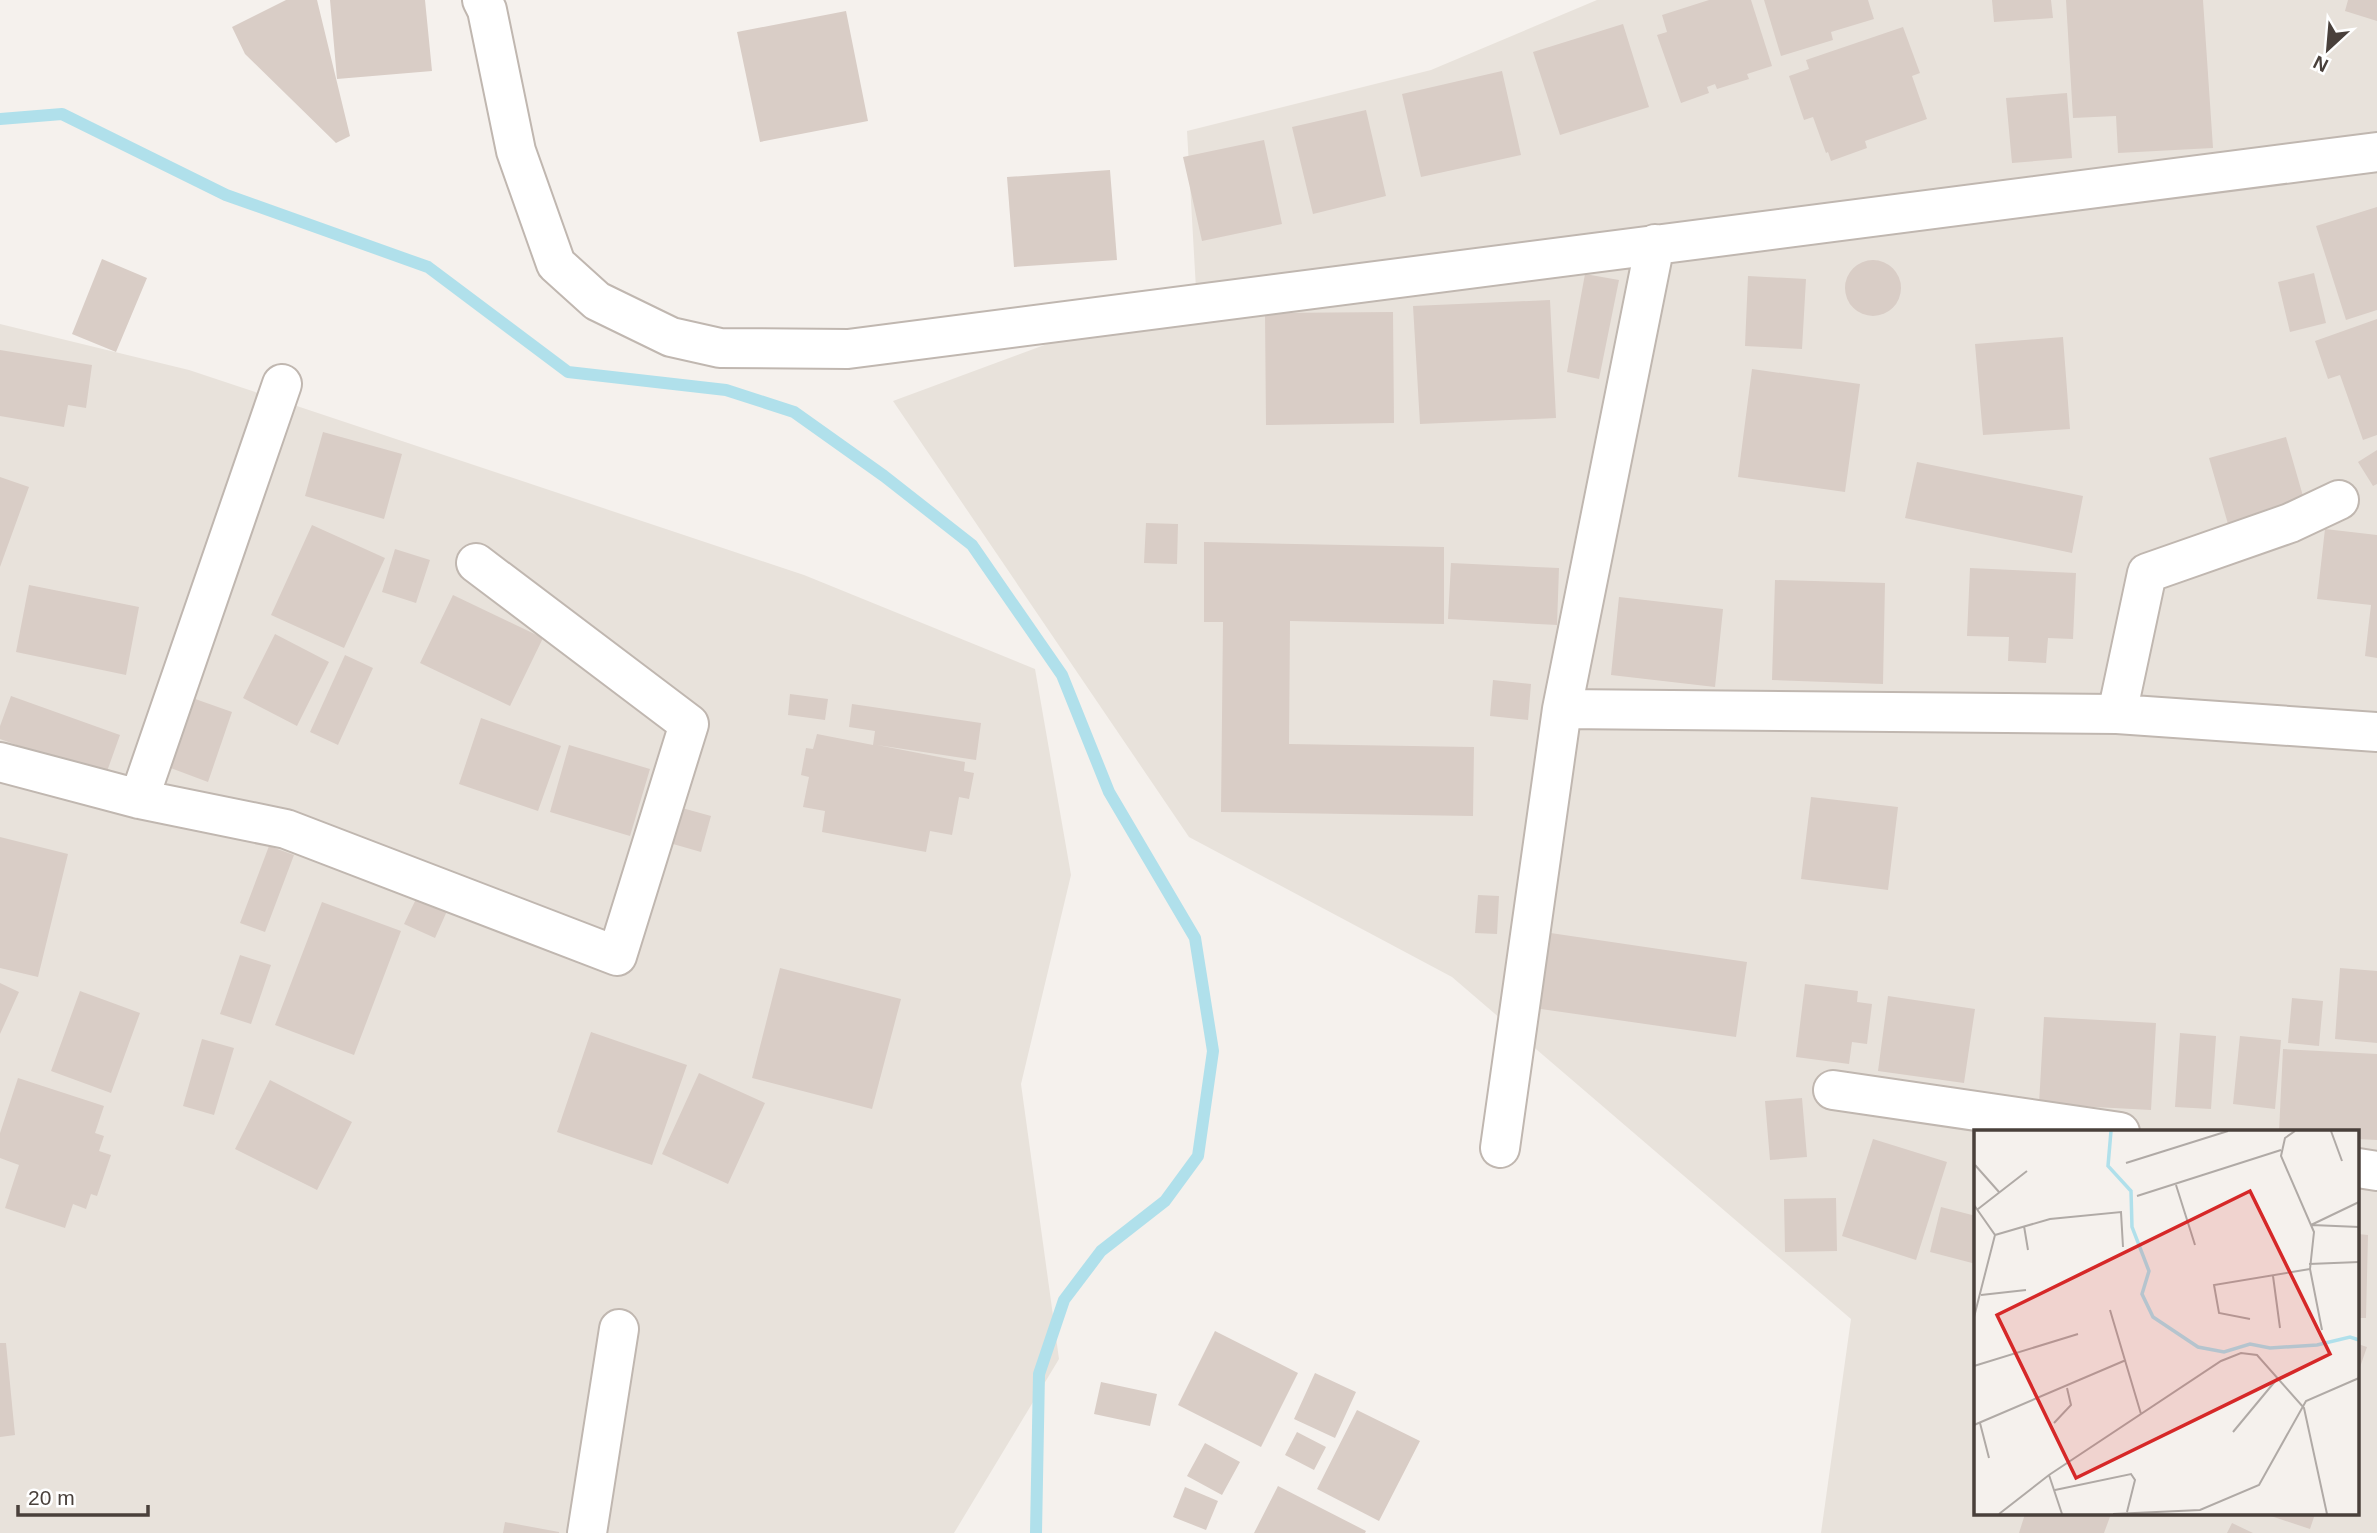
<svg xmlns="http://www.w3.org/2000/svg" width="2377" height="1533" font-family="Helvetica,sans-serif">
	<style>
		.residential { fill: #e8e2db; fill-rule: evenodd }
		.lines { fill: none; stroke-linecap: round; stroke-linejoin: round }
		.stream { stroke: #b0e0eb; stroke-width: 12 }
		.building { fill: #d9cdc6 }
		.minor-casing { stroke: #c0b7b0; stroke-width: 42 }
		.minor { stroke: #fff; stroke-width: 38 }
		.inset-river { fill: none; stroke: #b0e0eb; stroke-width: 3.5 }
		.inset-road { fill: none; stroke: #b0aaa6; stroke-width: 2 }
		.view { fill: #d62828; fill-opacity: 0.15; stroke: #d62828; stroke-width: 3.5 }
		.inset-edge { fill: none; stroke: #49403b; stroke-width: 3.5 }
	</style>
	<rect width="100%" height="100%" fill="#f5f1ed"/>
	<path class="residential" d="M1597,0H2377V1533H1821L1851,1319L1452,977L1189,837L893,401L1196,289L1187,131L1431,70ZM1976,1132H2358V1514H1976Z
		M0,324L189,370L804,575L1035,669L1071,875L1021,1084L1059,1359L954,1533H0Z"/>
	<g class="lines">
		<path class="stream" d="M0,119L62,114L226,195L428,267L568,372L726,390L794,412L884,476L972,545L1062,675L1109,792L1195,938L1213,1051L1198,1156L1165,1201L1101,1251L1064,1300L1039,1374L1036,1533"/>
	</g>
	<path class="building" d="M286,0H317L350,136L336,143L245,54L232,27Z
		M330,0H425L432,71L337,79Z
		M1709,0H1751L1772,66L1747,74L1749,79L1717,89L1715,84L1707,87L1709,93L1681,103L1657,35L1667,32L1662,15Z
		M1764,0H1868L1874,19L1831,32L1833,40L1781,56Z
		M1992,0H2051L2053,18L1994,22Z
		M2066,0H2203L2213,148L2118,153L2116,116L2073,118Z
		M2348,0H2377V21L2345,11Z
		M846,11L868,121L760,142L737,32Z
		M1623,24L1649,107L1560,135L1533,52Z
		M1903,27L1920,73L1912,76L1927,119L1865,141L1867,148L1831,161L1828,152L1826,153L1813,117L1804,120L1789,76L1809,69L1806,60Z
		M1502,71L1521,155L1421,177L1402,94Z
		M2067,93L2072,158L2012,163L2006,98Z
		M1366,110L1386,196L1313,214L1292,127Z
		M1264,140L1282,224L1202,241L1183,157Z
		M1110,170L1117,260L1014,267L1007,177Z
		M2377,207V310L2346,320L2316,226Z
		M102,259L147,278L116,352L72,334Z
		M1845 288a28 28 0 1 1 56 0a28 28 0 1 1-56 0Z
		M2314,273L2326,323L2290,332L2278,282Z
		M1585,274L1619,280L1599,379L1567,372Z
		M1748,276L1806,279L1802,349L1745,346Z
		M1550,300L1556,418L1420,424L1413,306Z
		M1393,312L1394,423L1266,425L1265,313Z
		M2377,319V435L2363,440L2340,375L2328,379L2315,341Z
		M2063,337L2070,429L1983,435L1975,344Z
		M0,350L92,365L86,408L68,405L64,427L0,416Z
		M1752,369L1860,384L1845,492L1738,477Z
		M323,432L402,454L384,519L305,496Z
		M2286,437L2305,503L2228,524L2209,458Z
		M2377,450V484L2373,486L2358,462Z
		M1917,462L2083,496L2072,553L1905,518Z
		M0,477L29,487L0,567Z
		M1146,523L1178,524L1177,564L1144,563Z
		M312,525L385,558L344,648L271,615Z
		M2325,529L2377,535V658L2365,656L2371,605L2317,599Z
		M1204,542L1444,547V624L1290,621L1289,744L1474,747L1473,816L1221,812L1223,622H1204Z
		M395,549L430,560L416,603L382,592Z
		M1451,563L1559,568L1557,625L1448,619Z
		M1970,568L2076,573L2073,639L2048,638L2046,663L2008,661L2009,637L1967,636Z
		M1775,580L1885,583L1883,684L1772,680Z
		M29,585L139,607L126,675L16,652Z
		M453,595L543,638L510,706L420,663Z
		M1619,597L1723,609L1715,687L1611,675Z
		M275,634L329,662L297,726L243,698Z
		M345,655L373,668L338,745L310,732Z
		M1493,680L1531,684L1528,720L1490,716Z
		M790,694L828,699L825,720L788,715Z
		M184,695L232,712L208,782L160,764Z
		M11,696L120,735L105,777L0,739V726Z
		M852,704L981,723L976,760L877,745L965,762L964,771L974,773L969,799L959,797L952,835L930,831L926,852L822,832L825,811L803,807L809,777L801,775L806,748L813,749L817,734L873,745L875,731L849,727Z
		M481,718L561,746L538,811L459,784Z
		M569,745L650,769L630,836L550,812Z
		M1811,797L1898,807L1888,890L1801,879Z
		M682,808L711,816L701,852L673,844Z
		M0,837L68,854L38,977L0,968Z
		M269,846L294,855L265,932L240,923Z
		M1478,895L1499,896L1497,934L1475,933Z
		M417,897L447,911L435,938L404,924Z
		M322,902L401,931L354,1055L275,1025Z
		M1537,931L1747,962L1736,1037L1527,1007Z
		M240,955L271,965L251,1024L220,1014Z
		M780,968L901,999L872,1109L752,1078Z
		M2340,968L2377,971V1043L2335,1039Z
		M0,983L19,992L0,1034Z
		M1805,984L1858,991L1857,1002L1872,1004L1867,1044L1852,1042L1849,1064L1796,1057Z
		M80,991L140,1013L111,1093L51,1071Z
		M1888,996L1975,1009L1964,1083L1878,1071Z
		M2292,998L2323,1001L2319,1046L2288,1043Z
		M2044,1017L2156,1023L2151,1110L2039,1104Z
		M591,1032L687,1065L652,1165L557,1132Z
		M2180,1033L2216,1036L2211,1109L2175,1107Z
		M2240,1036L2281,1040L2275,1109L2233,1104Z
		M202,1039L234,1048L214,1115L183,1106Z
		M2283,1049L2377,1054V1140L2358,1139V1132H2279Z
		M699,1073L765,1103L728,1184L662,1154Z
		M18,1078L104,1106L95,1133L104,1136L99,1151L111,1155L97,1196L91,1194L86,1209L73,1204L65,1228L5,1208L19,1165L0,1158V1133Z
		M270,1080L352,1122L317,1190L235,1149Z
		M1802,1098L1807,1157L1770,1160L1765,1101Z
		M1873,1139L1947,1162L1916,1260L1842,1236Z
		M1836,1198L1837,1251L1785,1252L1784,1199Z
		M1941,1207L1976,1216V1264L1930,1252Z
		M2358,1234L2368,1235L2366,1318H2358Z
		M1215,1331L1298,1373L1261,1447L1178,1405Z
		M0,1343H6L15,1435L0,1437Z
		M2358,1344L2367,1347L2358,1373Z
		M1315,1373L1356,1392L1335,1438L1294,1419Z
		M1101,1382L1157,1394L1150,1426L1094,1414Z
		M1357,1410L1420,1441L1379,1521L1317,1489Z
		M1297,1432L1326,1447L1314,1470L1285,1455Z
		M1205,1443L1240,1462L1222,1495L1187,1476Z
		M1278,1486L1366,1531L1365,1533H1254Z
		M1185,1487L1218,1501L1206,1530L1173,1517Z
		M2025,1514H2111L2104,1533H2019Z
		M2265,1514H2315L2310,1529Z
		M505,1522L559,1532V1533H503Z
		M2232,1523L2253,1533H2227Z"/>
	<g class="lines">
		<g class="minor-casing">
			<path id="minor" d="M482,0L487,10L516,151L556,264L597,301L671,337L720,348L848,349L2377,152
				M1562,709L2117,714L2377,732
				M2117,714L2147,573L2290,523L2339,500
				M0,762L139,799L286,829L617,956L689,724L476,563
				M139,799L282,384
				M1833,1090L2120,1132
				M1500,1148L1562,709L1655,244
				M2358,1168L2377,1171
				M587,1533L619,1329"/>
		</g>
		<use href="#minor" class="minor"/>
	</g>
	<g transform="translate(1974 1130)">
		<rect width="385" height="385" fill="#f5f1ed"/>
		<path class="inset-river" d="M137,1L134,36L157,61L158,97L175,141L168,164L179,187L224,217L250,222L276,214L296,218L343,215L376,207L385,210"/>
		<path class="inset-road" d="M321,1L311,8L307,26L340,102L336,139L348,200M357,1L368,31M152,33L254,1M1,35L25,62M202,55L221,115M163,66L307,20M0,75L21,105L0,187M4,79L53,41M337,95L385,72M338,95L385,97M50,96L54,120M21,105L76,89L147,82L149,117M335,134L385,132M299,146L306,198M7,165L52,160M136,180L167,284M276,189L245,183L240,155L336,139M0,236L104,204M6,293L15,328M80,293L97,275L93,258M0,295L152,230M259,302L303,249M75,345L88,384M81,360L157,344L161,350L153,382M25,384L75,345L247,231L267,223L283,225L330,278L353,384M139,384L226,380L285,355L332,271L385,248"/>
		<path class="view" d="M276,61L356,224L102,348L23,185Z"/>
		<rect width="385" height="385" class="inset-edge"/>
	</g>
	<g transform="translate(2328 49) rotate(206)" stroke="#ffffff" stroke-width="5" paint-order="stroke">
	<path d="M0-5L12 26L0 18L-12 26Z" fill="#49403b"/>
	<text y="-10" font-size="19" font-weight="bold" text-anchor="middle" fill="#49403b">N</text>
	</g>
	<path d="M18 1505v10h130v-10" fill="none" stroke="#49403b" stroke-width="3.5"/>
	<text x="28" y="1505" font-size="21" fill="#49403b" stroke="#ffffff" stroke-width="5" paint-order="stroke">20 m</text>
</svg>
